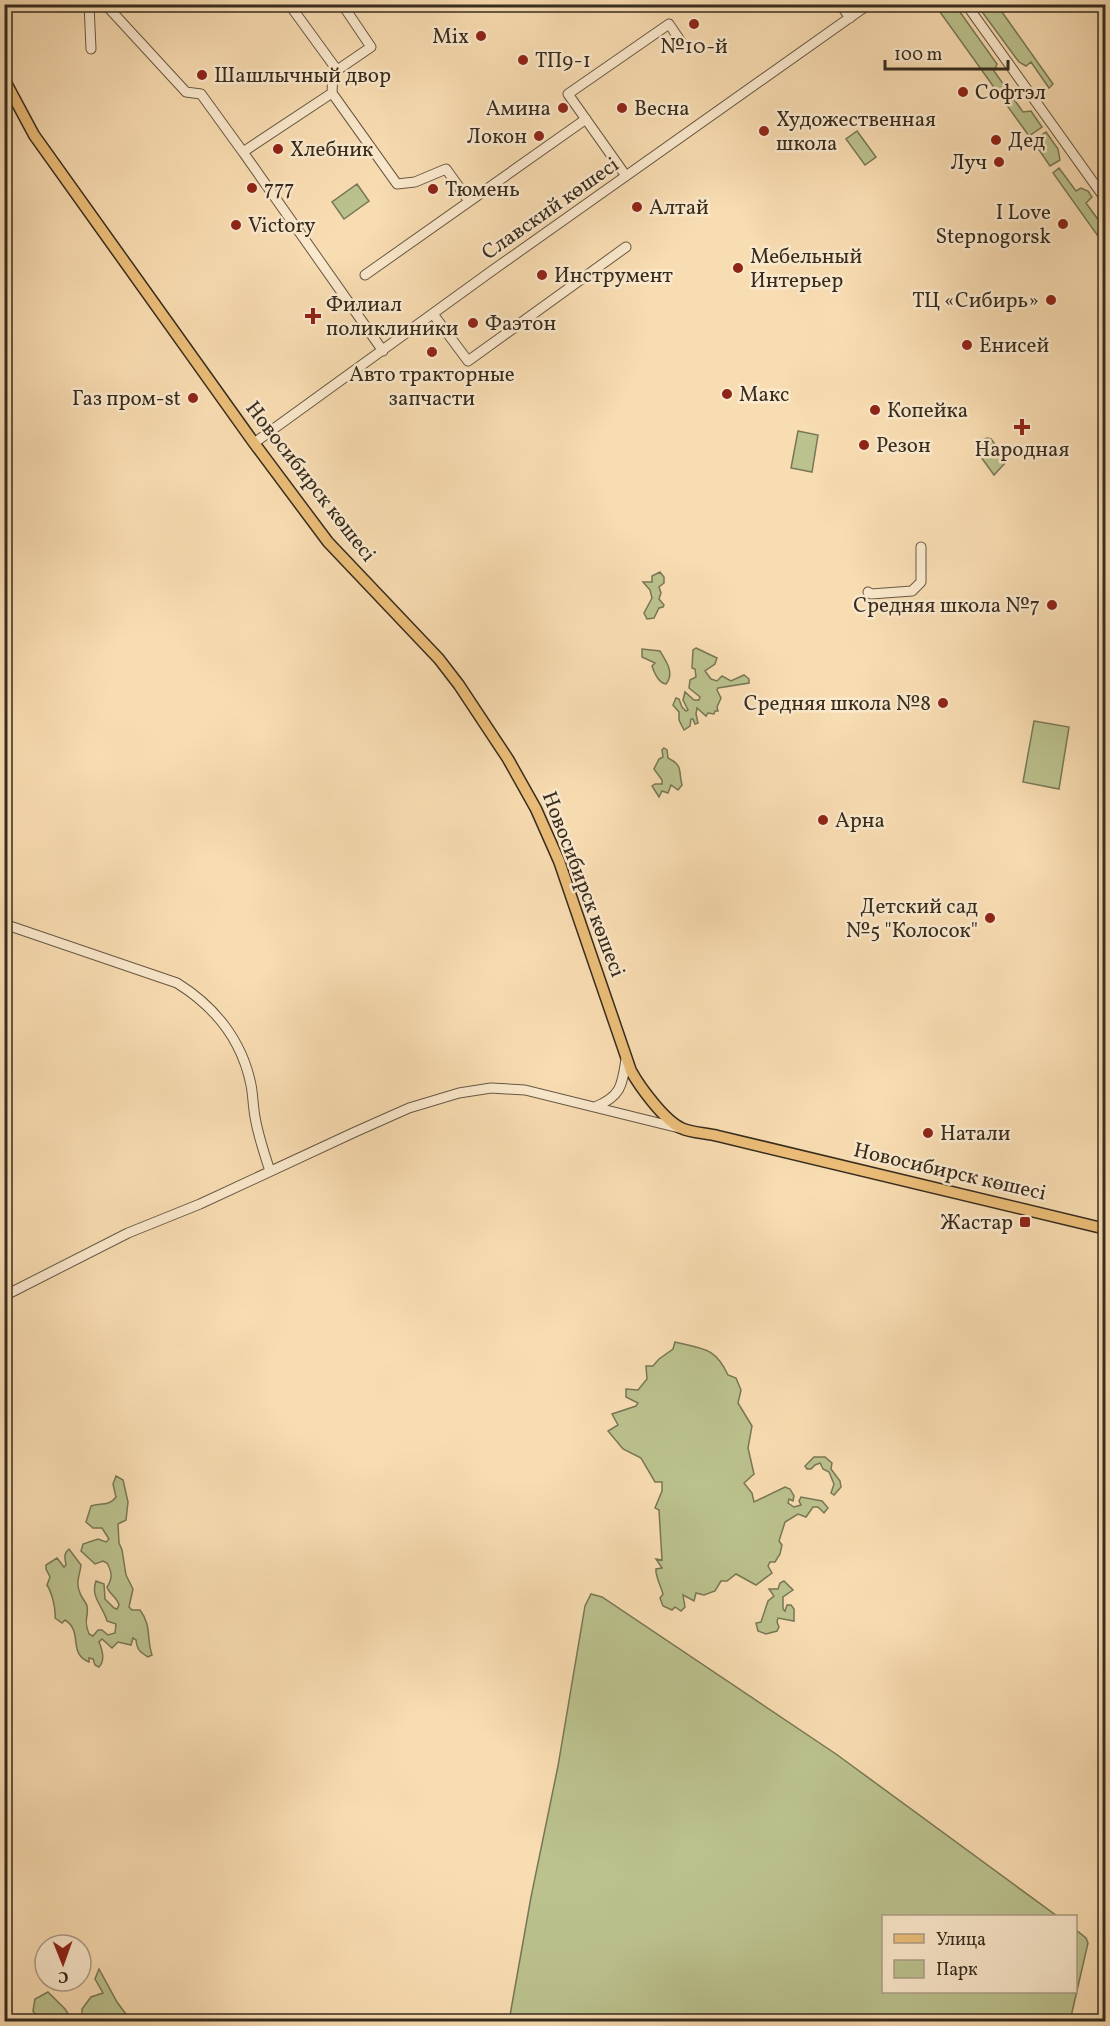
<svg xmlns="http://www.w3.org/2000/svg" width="1110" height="2026" font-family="Vollkorn,serif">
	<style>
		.green { fill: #bbc28e; stroke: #787756; stroke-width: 1.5 }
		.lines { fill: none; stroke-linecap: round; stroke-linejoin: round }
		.minor-casing { stroke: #675844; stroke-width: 11 }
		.major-casing { stroke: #362c1f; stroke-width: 13 }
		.minor { stroke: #fbe9cd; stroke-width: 9 }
		.major { stroke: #ecbe79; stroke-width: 10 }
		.poi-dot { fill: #8f2418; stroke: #fbe9cd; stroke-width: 2 }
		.labels { text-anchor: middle; stroke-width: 5; stroke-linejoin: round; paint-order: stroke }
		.poi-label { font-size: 21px; fill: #362c1f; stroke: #fbe9cd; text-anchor: start }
		.street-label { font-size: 21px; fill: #362c1f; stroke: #fbe9cd }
	</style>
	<rect width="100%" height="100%" fill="#f9ddb2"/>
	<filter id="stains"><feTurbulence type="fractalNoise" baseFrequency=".00333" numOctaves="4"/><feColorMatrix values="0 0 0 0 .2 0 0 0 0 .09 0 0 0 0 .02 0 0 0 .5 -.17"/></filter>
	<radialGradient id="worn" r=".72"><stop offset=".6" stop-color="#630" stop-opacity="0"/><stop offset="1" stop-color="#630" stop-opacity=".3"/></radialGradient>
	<path class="green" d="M935,5H955L997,64L994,71L1023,112L1031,111L1042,127L1029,136Z
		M977,5H997L1053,84L1049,88L1031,62L1026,66L1019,62Z
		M857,131L876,157L865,165L846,139Z
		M1046,132L1058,149L1060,160L1050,166L1033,141Z
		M1059,168L1076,191L1081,188L1088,191L1092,197L1086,203L1105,229V246L1053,173Z
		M357,184L369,201L344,219L332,202Z
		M798,431L818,435L812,472L791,468Z
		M987,438L991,439L1007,461L994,475L976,450L978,442Z
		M660,572L664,577V583L659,587L661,593L659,599L664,605L663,607L659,608L654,618L647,619L644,613L652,598L650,590L643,582H652V576Z
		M696,648L717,658L715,664L705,671L711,679L717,681L722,676L731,681L744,675L749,679V683L718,688L717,690L721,698L717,707L718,711H715L714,714L708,713L706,716L697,708L696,714L698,723L695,724L693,719H691L690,726L684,730L679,720V712L673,705L676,698L679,699L682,707L686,711L688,710L683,700L685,692L694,700H699L700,697L689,688L690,680L696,677L695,669L692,668L693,650Z
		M642,649L660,651C666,661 675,673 666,684C658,683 654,672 652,666L655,663L642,657Z
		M1034,721L1069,727L1059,789L1023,782Z
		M664,748L667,750L668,758C684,766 678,771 682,785L678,790L671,785L668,793L662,791L659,797L652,786L655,784H662V780L654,769L659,759L663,757L662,750Z
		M675,1342C703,1349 715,1347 728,1375L736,1378L741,1390L738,1403L752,1426L748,1448L754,1474L744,1483L752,1493L754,1502L785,1487L790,1489L794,1496L793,1501L789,1499L788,1503L794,1507L801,1505L799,1501L801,1497L822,1501L828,1508L824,1513L818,1507H813L806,1517L798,1514L785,1522L779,1541L782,1545L780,1554L775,1562H770L768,1566L772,1573L756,1585L736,1574L727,1581H721L715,1591L704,1595L696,1593L694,1601L683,1595L685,1607L681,1611L675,1607L672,1610L663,1606L660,1598L663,1594C661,1586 655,1576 656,1569L662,1568L656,1559L662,1560L659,1510L655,1508L662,1491V1482H655L641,1458L623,1449L608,1431L618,1425L612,1414L636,1406L638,1403L626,1397V1389L638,1390L647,1379L646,1366H653L659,1359L673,1349Z
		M814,1457H825L832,1463L831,1469L840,1481L841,1487L834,1495L831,1493L834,1484L829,1472L823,1469L820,1463L815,1465L811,1469H807L805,1466Z
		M116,1476L123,1480L128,1502L126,1520L118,1524L119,1543L122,1550L126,1575L133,1589L129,1607L132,1610H140C152,1626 146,1637 152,1655L148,1657C140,1652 137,1650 136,1640L133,1638L131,1645L118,1642L112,1648L102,1639L99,1642C102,1649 106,1660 99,1667L95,1665L93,1659L89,1658V1662C67,1653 84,1632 65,1620L62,1623L55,1618C56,1609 52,1593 47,1585L50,1577L46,1569V1565L57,1558L64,1567L66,1565C65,1558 63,1554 69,1549L81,1565C80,1575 75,1582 80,1593C81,1597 86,1602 87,1606C89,1617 83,1619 89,1634L93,1636L98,1630H102L108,1635L115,1633L116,1624L107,1621C103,1606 90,1597 96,1581L104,1584L105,1599L114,1608L117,1609L119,1605C117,1597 109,1594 107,1587C113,1578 112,1572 107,1563L103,1561L95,1564L81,1551L83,1544L98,1539L106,1542L109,1539L102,1528H93L86,1522L91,1506C100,1503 110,1506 116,1497L113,1484Z
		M784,1581L793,1590L783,1597V1609L785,1611L787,1605H791L794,1609V1621L778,1618L777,1622L779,1627L777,1631L766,1634L758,1631L756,1623L761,1622L768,1601L774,1596L769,1589H778L780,1583Z
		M591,1594L602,1597L836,1754L1057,1916H884V1992H1076V1930L1086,1938L1088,1943L1070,2021H509L531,1897L558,1766L585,1606Z
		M99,1969L117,2002L131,2021H82V2009L91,1997L103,1993L95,1979Z
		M48,1992L65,2009L73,2021H40L33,2011L35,1999Z"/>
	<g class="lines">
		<g class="minor-casing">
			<path id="minor" d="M89,4L91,49
				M105,4L186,92L201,94L243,152
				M289,4L337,70
				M342,4L371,47L333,73L332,93L243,152L383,351
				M840,4L850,18
				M966,4L1106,200
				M332,93L397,184L415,182L446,169L469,201
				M626,176L568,94L669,24L684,46
				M365,275L586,119
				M433,314L468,361L626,247
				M254,443L493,270L869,4
				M868,592L871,594L912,591L921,582V547
				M4,924L177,983C214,1006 242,1040 251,1085C253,1095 253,1106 255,1117C258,1135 264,1153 270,1171
				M595,1107C621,1096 622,1086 626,1059
				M4,1296L128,1233L200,1204L355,1132L409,1108L459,1093L491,1088L525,1090L679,1128"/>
		</g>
		<g class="major-casing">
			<path id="major" d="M4,79L34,135L254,443L328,542L439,659L459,685L508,759L536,809L559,861L631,1071C640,1087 664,1120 681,1128C691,1133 707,1133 718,1136L1106,1229"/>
		</g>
		<use href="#minor" class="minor"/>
		<use href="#major" class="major"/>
	</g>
	<g class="poi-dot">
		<circle cx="694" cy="24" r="6"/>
		<circle cx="481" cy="36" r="6"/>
		<circle cx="523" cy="60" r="6"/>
		<circle cx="202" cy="75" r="6"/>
		<circle cx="963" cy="92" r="6"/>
		<circle cx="563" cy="108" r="6"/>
		<circle cx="622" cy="108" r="6"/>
		<circle cx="764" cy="131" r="6"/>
		<circle cx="539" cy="136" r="6"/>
		<circle cx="996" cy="140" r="6"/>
		<circle cx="278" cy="149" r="6"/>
		<circle cx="999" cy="162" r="6"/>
		<circle cx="252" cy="188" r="6"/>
		<circle cx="433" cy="189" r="6"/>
		<circle cx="637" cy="207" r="6"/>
		<circle cx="1063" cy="224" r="6"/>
		<circle cx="236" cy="225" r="6"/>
		<circle cx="738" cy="268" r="6"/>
		<circle cx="542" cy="275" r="6"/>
		<circle cx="1051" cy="300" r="6"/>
		<path d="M310 307h6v6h6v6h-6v6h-6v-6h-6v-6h6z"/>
		<circle cx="473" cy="323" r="6"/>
		<circle cx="967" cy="345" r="6"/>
		<circle cx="432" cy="352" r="6"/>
		<circle cx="727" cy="394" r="6"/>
		<circle cx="193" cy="398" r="6"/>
		<circle cx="875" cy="410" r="6"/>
		<path d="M1019 418h6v6h6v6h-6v6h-6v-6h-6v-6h6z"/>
		<circle cx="864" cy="445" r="6"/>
		<circle cx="1052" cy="605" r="6"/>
		<circle cx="943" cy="703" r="6"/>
		<circle cx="823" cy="820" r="6"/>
		<circle cx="990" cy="918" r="6"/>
		<circle cx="928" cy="1133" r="6"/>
		<rect x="1019" y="1216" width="12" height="12" rx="3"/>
	</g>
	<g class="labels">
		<g class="poi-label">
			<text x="469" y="43" text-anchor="end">Mix</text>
			<text x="694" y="53" text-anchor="middle">№10-й</text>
			<text x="535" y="67">ТП9-1</text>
			<text x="214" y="82">Шашлычный двор</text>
			<text x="975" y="99">Софтэл</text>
			<text x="551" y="115" text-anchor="end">Амина</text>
			<text x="634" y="115">Весна</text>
			<text x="776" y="126">Художественная<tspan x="776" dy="24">школа</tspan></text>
			<text x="527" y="143" text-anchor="end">Локон</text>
			<text x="1008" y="147">Дед</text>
			<text x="290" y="156">Хлебник</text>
			<text x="987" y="169" text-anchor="end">Луч</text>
			<text x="264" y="195">777</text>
			<text x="445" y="196">Тюмень</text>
			<text x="649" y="214">Алтай</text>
			<text x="1051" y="219" text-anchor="end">I Love<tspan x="1051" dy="24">Stepnogorsk</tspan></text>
			<text x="248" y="232">Victory</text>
			<text x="750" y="263">Мебельный<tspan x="750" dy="24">Интерьер</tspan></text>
			<text x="554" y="282">Инструмент</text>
			<text x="1039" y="307" text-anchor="end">ТЦ «Сибирь»</text>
			<text x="326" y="311">Филиал<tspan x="326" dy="24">поликлиники</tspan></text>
			<text x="485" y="330">Фаэтон</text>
			<text x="979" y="352">Енисей</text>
			<text x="432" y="381" text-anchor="middle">Авто тракторные<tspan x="432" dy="24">запчасти</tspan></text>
			<text x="739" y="401">Макс</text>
			<text x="181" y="405" text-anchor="end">Газ пром-st</text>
			<text x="887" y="417">Копейка</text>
			<text x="876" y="452">Резон</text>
			<text x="1022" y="456" text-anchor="middle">Народная</text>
			<text x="1040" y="612" text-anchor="end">Средняя школа №7</text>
			<text x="931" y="710" text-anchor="end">Средняя школа №8</text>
			<text x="835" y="827">Арна</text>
			<text x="978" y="913" text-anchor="end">Детский сад<tspan x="978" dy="24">№5 "Колосок"</tspan></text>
			<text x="940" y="1140">Натали</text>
			<text x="1013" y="1229" text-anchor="end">Жастар</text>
		</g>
		<g class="street-label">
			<text transform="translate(550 208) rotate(-35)" y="7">Славский көшесі</text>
			<text transform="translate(311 481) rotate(52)" y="7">Новосибирск көшесі</text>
			<text transform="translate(584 884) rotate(69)" y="7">Новосибирск көшесі</text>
			<text transform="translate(950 1171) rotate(13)" y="7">Новосибирск көшесі</text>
		</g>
	</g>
	<rect width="1110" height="2026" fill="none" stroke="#f9ddb2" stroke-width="24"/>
	<rect x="6" y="6" width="1098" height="2014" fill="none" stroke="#362c1f" stroke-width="3"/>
	<rect x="12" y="12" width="1086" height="2002" fill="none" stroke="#362c1f" stroke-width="1.5"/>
	<rect x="882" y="1915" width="195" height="78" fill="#fbe9cd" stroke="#ac9d87" stroke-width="1.5"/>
	<rect x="894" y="1934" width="30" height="9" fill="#ecbe79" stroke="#ac9d87" stroke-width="1.5"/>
	<text x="936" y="1945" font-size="18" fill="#362c1f">Улица</text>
	<rect x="894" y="1960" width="30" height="18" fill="#bbc28e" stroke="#ac9d87" stroke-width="1.5"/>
	<text x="936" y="1975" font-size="18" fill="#362c1f">Парк</text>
	<g transform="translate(63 1963) rotate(179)"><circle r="28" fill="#fbe9cd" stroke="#ac9d87" stroke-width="1.5"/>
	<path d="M0-4.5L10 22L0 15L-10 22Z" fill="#8f2418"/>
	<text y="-9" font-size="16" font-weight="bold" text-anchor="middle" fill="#362c1f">С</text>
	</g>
	<path d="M885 60v9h123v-9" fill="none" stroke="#362c1f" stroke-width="3"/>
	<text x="894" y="60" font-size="18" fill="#362c1f" stroke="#fbe9cd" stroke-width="4.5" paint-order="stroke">100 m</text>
	<rect width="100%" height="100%" filter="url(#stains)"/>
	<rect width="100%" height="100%" fill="url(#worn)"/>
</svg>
